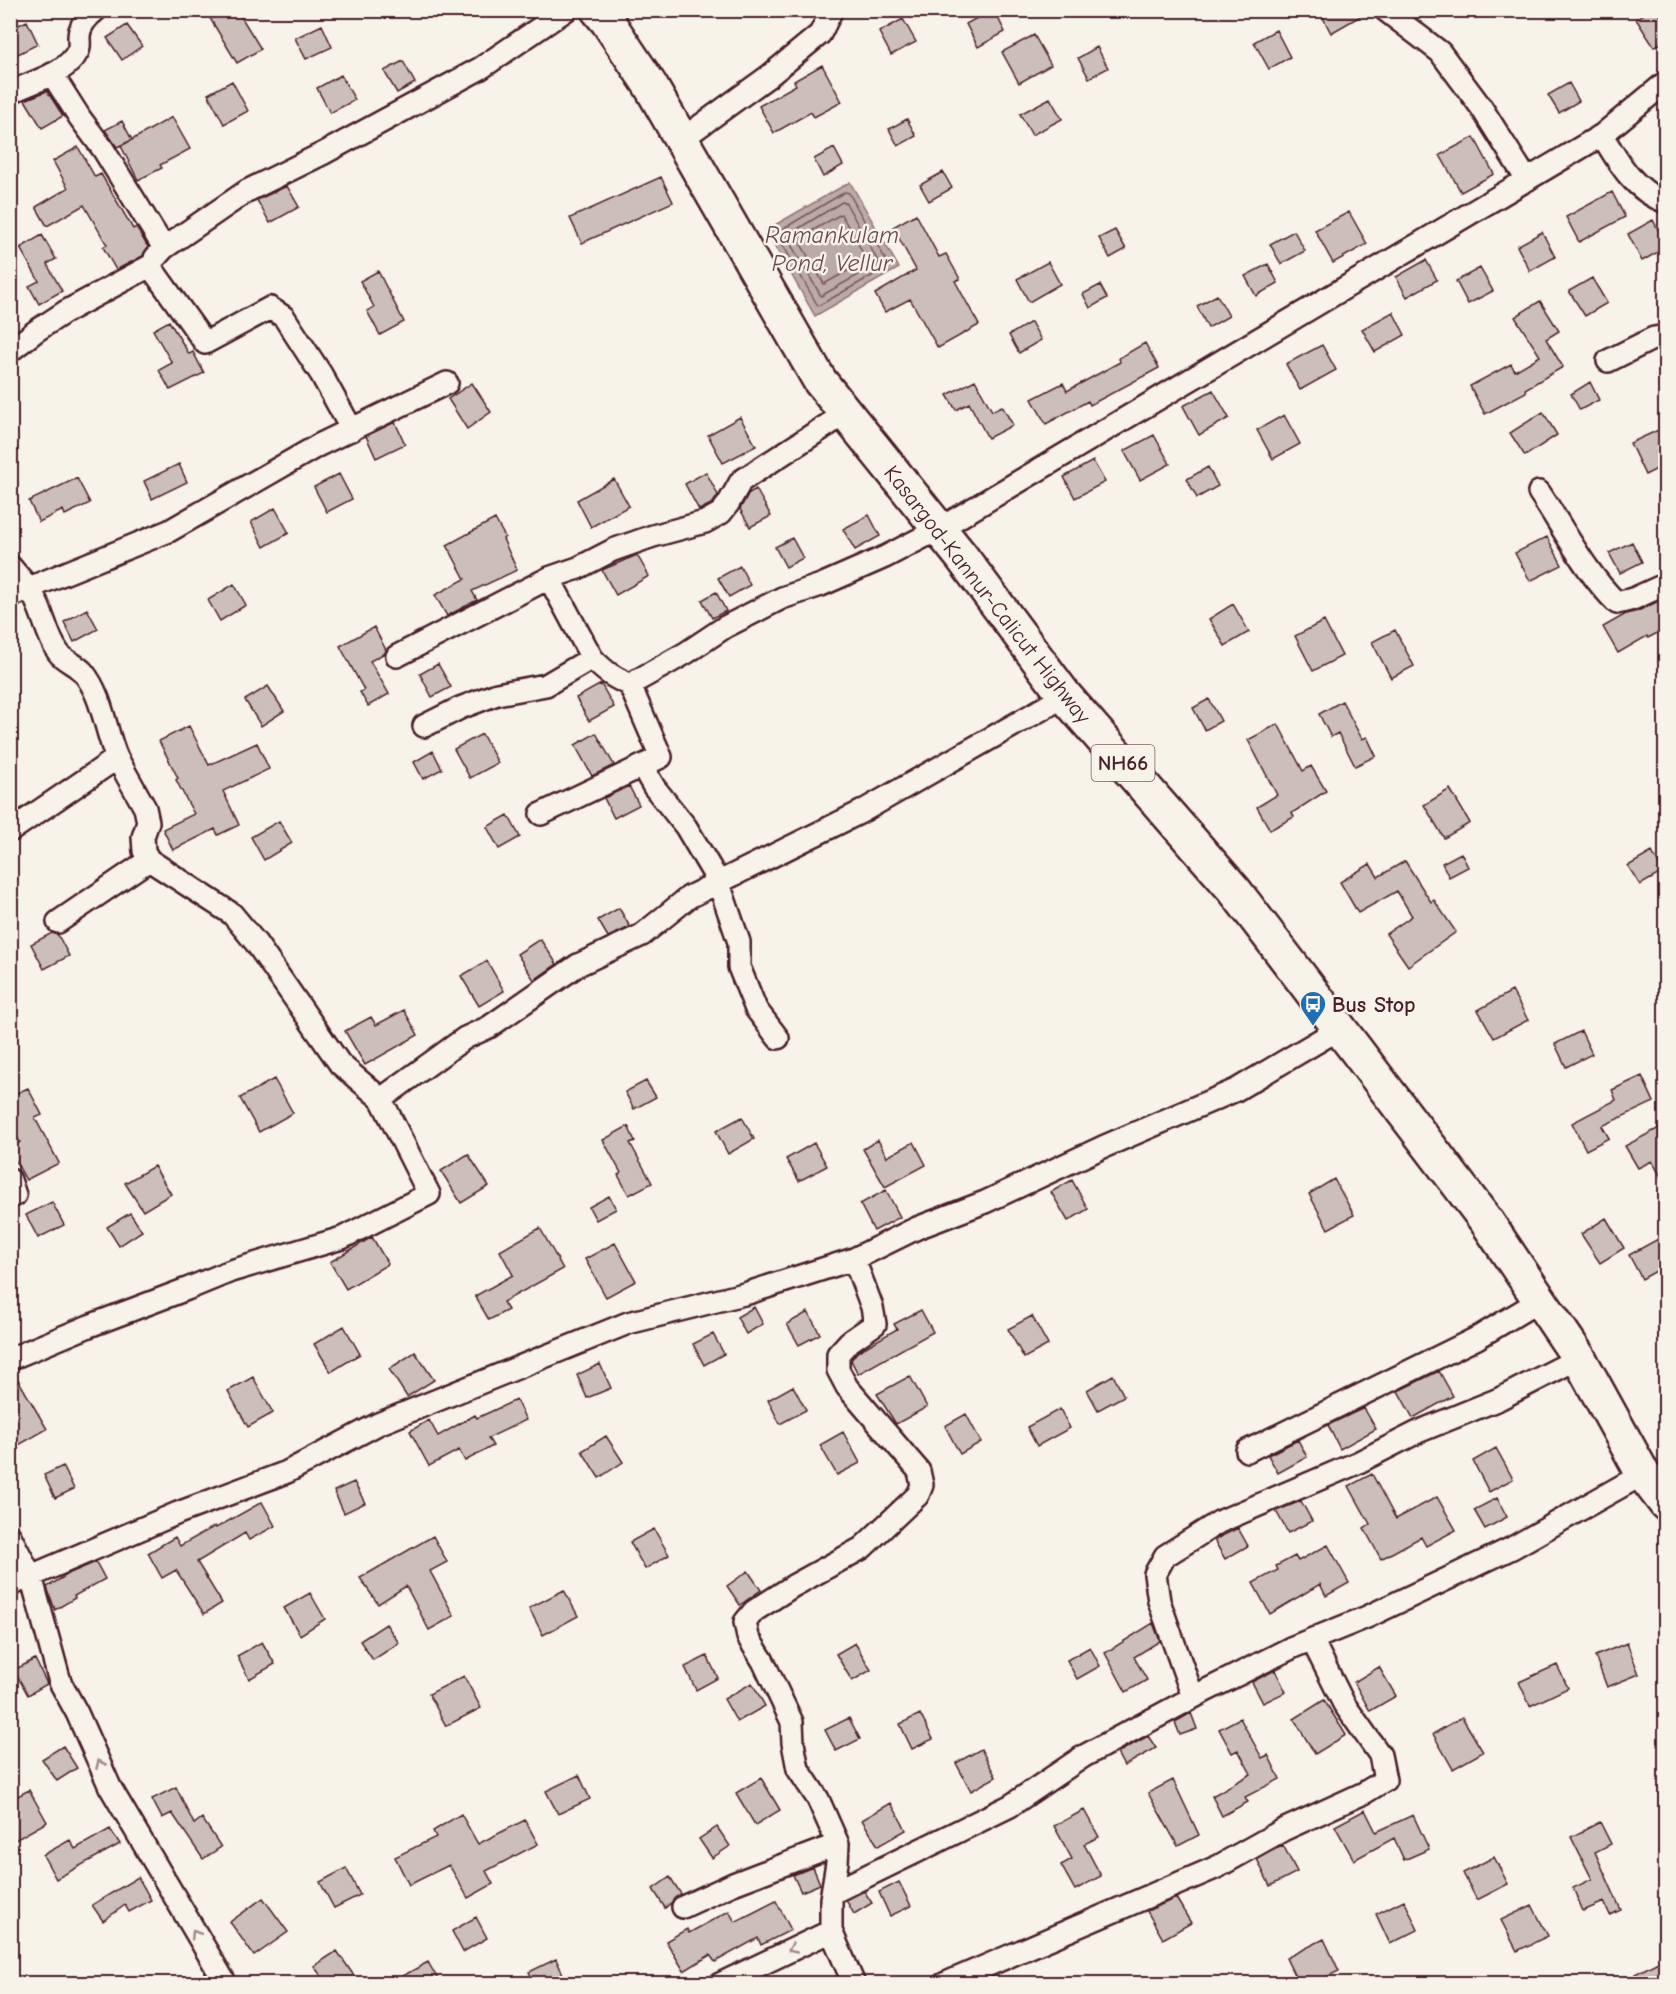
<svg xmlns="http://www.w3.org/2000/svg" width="1676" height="1994" font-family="'Comic Neue',sans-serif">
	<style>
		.water { fill: #bcaaa7; stroke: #8e7275; stroke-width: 1.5 }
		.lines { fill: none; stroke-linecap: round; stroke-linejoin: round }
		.shore { stroke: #78575d; stroke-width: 1.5 }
		.building { fill: #ccbfb9; stroke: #4a1f2b; stroke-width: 1.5 }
		.minor-casing { stroke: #4a1f2b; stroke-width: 26 }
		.trunk-casing { stroke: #4a1f2b; stroke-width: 38 }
		.minor { stroke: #f7f3e8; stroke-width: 21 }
		.trunk { stroke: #f7f3e8; stroke-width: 33 }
		.oneway { stroke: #a0898a }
		.labels { text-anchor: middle; stroke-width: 5; stroke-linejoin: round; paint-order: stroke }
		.shield { fill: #f7f3e8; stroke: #7e5f64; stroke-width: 1.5 }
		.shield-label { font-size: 21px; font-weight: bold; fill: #4a1f2b }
		.street-label { font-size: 22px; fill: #4a1f2b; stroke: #f7f3e8 }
		.poi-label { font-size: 22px; font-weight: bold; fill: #4a1f2b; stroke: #f7f3e8; text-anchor: start }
		.water-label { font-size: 24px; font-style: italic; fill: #6c4950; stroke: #f7f3e8 }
	</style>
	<rect width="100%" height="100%" fill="#f7f3e8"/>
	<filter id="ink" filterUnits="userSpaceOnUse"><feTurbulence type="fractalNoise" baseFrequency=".0167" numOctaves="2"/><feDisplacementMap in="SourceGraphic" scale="12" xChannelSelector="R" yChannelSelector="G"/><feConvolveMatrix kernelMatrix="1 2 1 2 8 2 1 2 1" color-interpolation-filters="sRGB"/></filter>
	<g filter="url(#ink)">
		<path class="water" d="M850,182L899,268L815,316L766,230Z"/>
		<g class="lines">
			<path class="shore" d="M845,192L849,193L889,266L818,306L776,233Z
				M842,202L846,203L879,263L821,296L786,236Z
				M841,214L867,260L824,284L798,239Z"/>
		</g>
		<path class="building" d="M205,10H237L261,49L237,63Z
			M991,10H994L1005,32L978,47L966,24Z
			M1319,10H1371L1331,33Z
			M1650,10H1657L1665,23V41L1654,47L1636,19Z
			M903,19L916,42L891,55L879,32Z
			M27,21L38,44L10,58V29Z
			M127,25L142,46L122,60L107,38Z
			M322,25L332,47L306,59L295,38Z
			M1276,30L1290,57L1269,69L1254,42Z
			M1034,35L1051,65L1019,83L1002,52Z
			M1097,47L1108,68L1089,78L1078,58Z
			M403,61L415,83L397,93L384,71Z
			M822,65L842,102L814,117L811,112L774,133L759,106L796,85L794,81Z
			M341,75L355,100L330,113L317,88Z
			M232,81L248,111L224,124L208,94Z
			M1569,83L1579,101L1559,113L1548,95Z
			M47,91L63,116L42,128L25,100Z
			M1050,98L1062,119L1032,135L1020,114Z
			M172,117L190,149L160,165L162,168L138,180L121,146Z
			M907,119L916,136L898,146L889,129Z
			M122,121L132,140L117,147L105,130Z
			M1474,137L1494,174L1461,192L1440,155Z
			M78,147L95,177L101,174L133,229L136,227L148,247L143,256L116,270L103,247L107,245L84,205L47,226L36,207L68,188L53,161Z
			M834,148L843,165L823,177L814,159Z
			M943,172L952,188L929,201L920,185Z
			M661,177L673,202L582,243L570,218Z
			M287,186L299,207L270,223L257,200Z
			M1612,192L1625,217L1579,242L1566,217Z
			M1349,212L1367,244L1333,263L1315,230Z
			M916,214L939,257L946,254L960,279L955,281L979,325L938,348L910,299L885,312L875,294L916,270L893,227Z
			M1653,220L1665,243V248L1642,261L1628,234Z
			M1115,230L1126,249L1110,258L1099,238Z
			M1294,231L1305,251L1281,264L1270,244Z
			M1542,232L1555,257L1530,271L1517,246Z
			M42,235L56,259L47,264L62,291L39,304L29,286L39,281L20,248Z
			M1426,260L1437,280L1407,297L1396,277Z
			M1048,262L1060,284L1029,302L1017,279Z
			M1268,264L1278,283L1256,296L1245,276Z
			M1480,268L1493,291L1468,304L1456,281Z
			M378,271L404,322L380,335L367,311L374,307L360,281Z
			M1592,278L1607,303L1585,316L1569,291Z
			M1100,285L1107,298L1090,308L1083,294Z
			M1217,295L1229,316L1208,328L1197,306Z
			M1540,301L1559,331L1546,339L1563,367L1525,389L1526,392L1485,414L1470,386L1511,364L1515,371L1540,356L1515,317Z
			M1393,312L1405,335L1375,352L1362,329Z
			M169,321L189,354L193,352L204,373L170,390L159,370L172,363L153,330Z
			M1031,322L1041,340L1019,353L1009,335Z
			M1145,343L1159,368L1090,405L1088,401L1046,424L1032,399L1063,383L1067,391L1120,362L1119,358Z
			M1322,345L1336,370L1300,390L1286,364Z
			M975,380L992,411L1002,406L1013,425L988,438L969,403L956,410L947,395Z
			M1590,382L1599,400L1580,410L1571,394Z
			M472,383L491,412L467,429L448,399Z
			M1213,390L1229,418L1199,435L1183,406Z
			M1543,412L1557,435L1525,456L1510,433Z
			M1284,415L1300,444L1273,459L1257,430Z
			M740,417L756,446L723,463L708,435Z
			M395,422L405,444L376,458L366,436Z
			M1665,427V465L1645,475L1630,443Z
			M1154,435L1170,464L1140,480L1124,451Z
			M1093,461L1105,482L1075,498L1064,477Z
			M179,464L187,482L152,499L144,481Z
			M1208,467L1218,486L1197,498L1187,479Z
			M706,472L718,495L713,503L699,510L685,484Z
			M339,474L352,499L327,512L314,487Z
			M77,478L90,503L65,515L63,510L39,522L29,501Z
			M614,479L629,506L591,527L577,500Z
			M756,489L771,516L750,527L740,509L749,493Z
			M275,508L289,533L264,547L251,522Z
			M869,515L880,536L855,550L843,529Z
			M495,519L505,537L503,539L517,570L472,591L477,600L447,616L435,595L465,579L447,545Z
			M1547,537L1562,565L1530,581L1515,553Z
			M792,538L803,558L786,567L775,547Z
			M1632,542L1642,562L1620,573L1609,553Z
			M637,555L649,576L616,595L602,570Z
			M740,566L750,585L729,597L718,578Z
			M234,584L246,605L220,621L208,600Z
			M716,592L726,611L712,618L702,600Z
			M1665,598V629L1648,638L1647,636L1618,653L1603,627L1626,614L1638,611Z
			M1233,604L1249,632L1225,646L1209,619Z
			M87,609L98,629L74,642L64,622Z
			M1324,621L1342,656L1313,671L1295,636Z
			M374,627L386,650L385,653L370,661L389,694L368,706L360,692L364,690L340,646Z
			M1395,630L1414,666L1391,678L1372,642Z
			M438,664L451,687L432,697L420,674Z
			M601,684L614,707L589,721L576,698Z
			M268,686L284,711L261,726L245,700Z
			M1209,699L1221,721L1205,730L1193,708Z
			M1342,701L1362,739L1367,737L1376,756L1355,766L1338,733L1331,737L1319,714Z
			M1278,724L1303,771L1311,766L1326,791L1292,813L1294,817L1270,830L1257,807L1277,795L1248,740Z
			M189,726L209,765L257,743L269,769L223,791L239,825L218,835L215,829L173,850L163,829L194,814L176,780L178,778L159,741Z
			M596,733L614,765L592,776L575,745Z
			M482,734L498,763L470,778L454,749Z
			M433,751L442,769L423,779L414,762Z
			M629,786L639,805L614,818L604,798Z
			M1450,789L1470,823L1444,838L1424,805Z
			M508,815L520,837L499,849L487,827Z
			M279,821L292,843L264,860L251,837Z
			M1652,852L1663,872L1640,885L1628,866Z
			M1461,853L1468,867L1449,877L1442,863Z
			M1405,861L1431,902L1434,900L1456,932L1408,966L1386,934L1412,916L1397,891L1358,913L1340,882L1370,864L1378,877Z
			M619,908L630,927L608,937L598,920Z
			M52,933L58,935L69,956L44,969L31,944Z
			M540,939L557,964L534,980L517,954Z
			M487,961L504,991L479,1006L461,976Z
			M1512,991L1528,1020L1494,1038L1478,1010Z
			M404,1010L418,1035L365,1065L345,1031L371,1017L376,1025Z
			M1581,1031L1592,1054L1566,1067L1555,1044Z
			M1642,1076L1654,1102L1602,1126L1609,1138L1586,1150L1572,1123L1616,1100L1612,1090Z
			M274,1079L293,1113L259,1132L240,1098Z
			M646,1081L656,1097L634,1109L625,1092Z
			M28,1088L42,1115L35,1118L59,1163L26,1180L10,1151V1148L20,1142L10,1124V1096Z
			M742,1117L754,1139L728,1154L716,1131Z
			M628,1126L635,1141L630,1143L652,1183L629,1195L618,1175L621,1173L603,1140Z
			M1661,1127L1665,1136V1184L1652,1161L1638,1168L1625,1146Z
			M878,1140L887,1157L914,1142L926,1165L885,1187L863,1149Z
			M814,1143L827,1166L799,1181L786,1159Z
			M468,1154L489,1186L461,1203L441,1171Z
			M154,1166L171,1194L143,1211L125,1183Z
			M1334,1179L1354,1215L1328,1229L1309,1194Z
			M1072,1180L1088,1209L1068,1221L1051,1192Z
			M886,1190L900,1217L874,1231L860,1204Z
			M609,1196L616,1209L596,1220L589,1207Z
			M52,1202L64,1225L38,1238L26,1215Z
			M130,1213L142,1231L119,1246L107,1227Z
			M1606,1218L1624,1248L1600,1263L1581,1234Z
			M540,1228L563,1269L503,1302L508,1310L489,1320L475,1296L513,1275L500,1251Z
			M372,1237L388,1264L346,1289L330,1262Z
			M1658,1239L1665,1253V1266L1642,1279L1629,1255Z
			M615,1243L636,1281L606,1297L585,1259Z
			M754,1307L763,1324L746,1334L737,1317Z
			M921,1310L933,1332L858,1374L851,1360L857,1352L897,1329L894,1324Z
			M808,1312L820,1334L799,1345L787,1324Z
			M1032,1316L1048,1345L1024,1358L1008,1329Z
			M344,1326L360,1354L331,1372L314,1344Z
			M713,1334L724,1354L704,1365L693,1344Z
			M415,1352L434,1380L407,1397L389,1369Z
			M600,1364L611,1388L587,1398L577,1375Z
			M10,1371H13L47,1429L10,1450Z
			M1439,1371L1453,1396L1413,1418L1398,1391Z
			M1113,1375L1124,1396L1098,1410L1087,1390Z
			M910,1376L927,1407L896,1424L877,1394Z
			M253,1377L273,1413L248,1427L228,1391Z
			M793,1386L806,1410L780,1424L768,1400Z
			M516,1400L526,1420L488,1438L493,1446L465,1461L459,1450L429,1466L410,1431L429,1420L438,1436L475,1415L477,1418Z
			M1364,1408L1376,1429L1340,1449L1328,1425Z
			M1060,1409L1070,1428L1037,1446L1027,1427Z
			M966,1414L981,1442L960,1454L945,1426Z
			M843,1432L860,1463L837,1475L820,1445Z
			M606,1436L623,1462L599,1478L582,1451Z
			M1298,1440L1307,1457L1278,1473L1268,1455Z
			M1496,1448L1513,1479L1489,1492L1473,1461Z
			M63,1466L74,1489L55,1498L44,1475Z
			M1372,1474L1396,1519L1437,1497L1456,1530L1426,1546L1421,1537L1381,1559L1364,1528L1370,1524L1349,1486Z
			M354,1482L365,1503L344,1513L334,1491Z
			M1497,1498L1507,1517L1485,1529L1474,1510Z
			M1301,1501L1312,1521L1288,1533L1276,1511Z
			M262,1502L275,1526L249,1540L245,1533L197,1562L222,1603L204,1614L176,1570L162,1578L148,1553L175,1537L180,1546L215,1526L216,1528Z
			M1238,1528L1248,1546L1225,1559L1214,1540Z
			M654,1529L669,1555L645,1569L630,1542Z
			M433,1536L447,1562L430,1571L454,1616L429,1630L406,1586L378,1604L360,1578Z
			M1328,1545L1349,1583L1326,1596L1320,1584L1270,1614L1253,1583L1278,1570L1276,1566L1295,1556L1298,1561Z
			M96,1562L105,1579L74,1596L75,1598L55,1610L47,1587L70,1573Z
			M748,1571L761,1590L740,1605L727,1586Z
			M564,1590L578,1616L543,1635L529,1608Z
			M310,1593L325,1619L300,1635L284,1608Z
			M1153,1623L1160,1641L1134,1657L1147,1680L1126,1692L1105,1653Z
			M386,1624L399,1643L373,1660L360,1641Z
			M262,1642L275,1664L249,1679L237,1656Z
			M855,1643L871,1670L852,1681L836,1654Z
			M1627,1643L1639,1674L1607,1687L1595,1656Z
			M1090,1647L1100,1666L1077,1679L1067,1660Z
			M707,1656L718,1678L696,1690L685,1667Z
			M35,1659L47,1684L28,1695L14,1670Z
			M1557,1665L1568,1688L1530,1706L1519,1682Z
			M1379,1667L1396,1696L1370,1711L1354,1682Z
			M1275,1670L1286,1692L1263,1703L1252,1682Z
			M464,1676L481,1708L446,1726L429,1694Z
			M752,1683L765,1706L737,1722L724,1699Z
			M1324,1700L1346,1735L1315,1754L1294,1719Z
			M1191,1713L1197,1729L1180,1735L1175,1722Z
			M920,1714L933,1739L912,1749L900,1724Z
			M1462,1717L1483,1752L1453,1769L1433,1734Z
			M849,1718L860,1739L836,1751L825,1730Z
			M1240,1718L1262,1758L1268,1755L1280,1779L1245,1797L1248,1802L1222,1816L1212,1796L1251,1774L1238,1750L1232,1753L1219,1729Z
			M1148,1736L1156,1748L1124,1766L1117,1753Z
			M63,1746L77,1768L57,1781L42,1759Z
			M981,1749L996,1777L971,1791L956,1763Z
			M579,1775L590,1799L558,1814L546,1791Z
			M761,1778L780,1810L755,1825L736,1793Z
			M1173,1780L1199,1835L1178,1846L1148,1793Z
			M176,1787L194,1824L202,1818L221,1847L203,1859L172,1813L162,1818L152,1799Z
			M29,1790L47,1822L10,1843V1800Z
			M891,1803L906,1830L878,1846L862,1820Z
			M1084,1810L1099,1837L1084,1844L1101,1876L1075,1890L1061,1865L1072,1859L1054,1826Z
			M1365,1810L1376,1832L1413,1815L1429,1849L1404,1860L1394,1838L1354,1860L1335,1826Z
			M461,1814L478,1844L525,1820L538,1844L486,1871L493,1884L468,1898L449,1865L409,1885L395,1857L436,1837L433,1831Z
			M1600,1822L1611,1844L1595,1852L1621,1910L1610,1915L1604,1902L1583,1911L1573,1888L1592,1879L1571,1837Z
			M717,1827L730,1846L712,1858L699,1839Z
			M110,1829L120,1844L56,1879L43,1855L70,1840L75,1849Z
			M1283,1845L1297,1872L1270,1886L1257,1859Z
			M1494,1857L1508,1884L1477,1900L1463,1873Z
			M813,1867L820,1884L801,1892L793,1875Z
			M346,1868L360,1895L334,1908L320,1882Z
			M138,1877L151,1900L129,1912L125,1905L103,1921L92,1905Z
			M670,1877L681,1894L665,1908L653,1889Z
			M899,1882L911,1906L890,1916L879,1892Z
			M864,1891L872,1903L854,1914L846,1900Z
			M263,1898L288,1932L254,1956L230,1922Z
			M1176,1898L1191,1923L1163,1939L1147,1911Z
			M1404,1900L1418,1930L1390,1944L1376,1914Z
			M776,1901L791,1930L761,1945L758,1938L715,1962L710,1955L684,1971L666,1941L687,1929L689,1933L729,1911L735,1922Z
			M1532,1905L1548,1936L1517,1951L1501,1920Z
			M476,1917L487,1938L463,1952L452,1931Z
			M1324,1939L1339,1971L1313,1983H1298L1286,1958Z
			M337,1951L359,1983H326L314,1966Z
			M556,1959L567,1983H535L529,1972Z
			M1660,1961L1665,1970V1983H1640L1635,1974Z
			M428,1962L440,1983H390Z"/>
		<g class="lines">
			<g class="minor-casing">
				<path id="minor" d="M1385,10L1440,52L1481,107L1527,180
					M52,74L80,118L103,149L164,248L155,258
					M10,93C32,81 66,75 78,51C80,47 79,42 79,37C79,26 87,17 96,10
					M1602,135C1618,162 1634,191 1666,202
					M682,139L769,76L820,34L832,10
					M164,248L247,191L324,153L481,68L566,10
					M10,351L36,331L65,312L150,266L205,343L270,308L284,317L321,374L352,430
					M1608,361L1654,338L1666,336
					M1539,492C1564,529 1585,572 1617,603L1633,599L1666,584
					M10,566L29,588L169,531L319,445L447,383
					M10,597L29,588C43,608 45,633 58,652C64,661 76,664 83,672C103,696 105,731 117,758
					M397,656L549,578L578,568L613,550L653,536L705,522L721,513L728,504L741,481L846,413
					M592,658C605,672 615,679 632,685
					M424,726L460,708L497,694L546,685L592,658L549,578
					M642,766L654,787L686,827L718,881L739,942V967L756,1009L778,1038
					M541,814L661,757L632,690V685L638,680L686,653L725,627L782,598L821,585L885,557L939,529L1602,135L1666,82
					M10,831L117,758L145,808L148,822L143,837L144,851L149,860
					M381,1099L465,1038L489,1027L578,965L642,935L689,897L861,812L1065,696
					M10,1180L15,1195L10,1197
					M10,1359L89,1326L187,1289L231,1271L342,1238L429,1194L381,1099L340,1064L256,943L232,914L149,860L58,922
					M1247,1451L1477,1338L1539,1301
					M10,1536L31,1576L60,1682L77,1713L110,1787L226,1984
					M10,1585L178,1513L287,1472L378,1424L628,1323L748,1293L854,1259L917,1228L985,1202L1103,1147L1236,1090L1339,1029
					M1193,1697L1159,1601L1155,1574L1165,1556L1219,1522L1357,1463L1420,1431L1499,1399L1579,1358
					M832,1893L1010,1806L1084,1756L1207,1690L1293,1647L1367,1617L1512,1548L1643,1474
					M683,1907L733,1884L838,1844
					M831,1931V1899L837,1863L838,1844L818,1799L798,1769L793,1743L792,1722L763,1661L748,1637L745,1622L754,1611L793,1586L862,1548L918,1495L922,1485L919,1471L847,1387L838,1370V1354L849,1342L875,1324L872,1307L854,1259
					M720,1984L831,1931L854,1984
					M944,1984L1217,1867L1283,1830L1364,1793L1385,1780L1380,1755L1344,1704L1312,1640"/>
			</g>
			<g class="trunk-casing">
				<path id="trunk" d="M598,10L608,22L650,85L820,381L961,556L1065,696L1235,891L1487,1222L1579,1358L1643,1474L1666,1504"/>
			</g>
			<use href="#minor" class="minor"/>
			<use href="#trunk" class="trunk"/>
		</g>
		<defs><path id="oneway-chevron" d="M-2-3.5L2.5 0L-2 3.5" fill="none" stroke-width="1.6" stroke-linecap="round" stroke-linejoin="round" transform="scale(1.5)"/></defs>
		<g class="oneway">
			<use href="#oneway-chevron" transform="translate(100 1764) rotate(-114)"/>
			<use href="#oneway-chevron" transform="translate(195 1934) rotate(-122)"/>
			<use href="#oneway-chevron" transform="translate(792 1949) rotate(155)"/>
		</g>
	</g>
	<defs>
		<g id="bus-pin" transform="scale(1.35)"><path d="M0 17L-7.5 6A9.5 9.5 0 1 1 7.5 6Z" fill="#1f6fb2" stroke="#f7f3e8"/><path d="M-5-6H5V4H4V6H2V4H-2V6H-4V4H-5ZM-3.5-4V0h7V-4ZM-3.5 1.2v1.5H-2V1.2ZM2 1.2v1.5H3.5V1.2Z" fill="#fff"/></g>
	</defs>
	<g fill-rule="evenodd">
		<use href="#bus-pin" x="1313" y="1004"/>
	</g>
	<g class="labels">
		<rect class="shield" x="1091.5" y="745" width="63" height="36" rx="4.5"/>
		<g class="shield-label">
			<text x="1123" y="770">NH66</text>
		</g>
		<g class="street-label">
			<text transform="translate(988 594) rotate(52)" y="8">Kasargod-Kannur-Calicut Highway</text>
		</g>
		<g class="poi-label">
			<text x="1332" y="1012">Bus Stop</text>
		</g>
		<g class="water-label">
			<text x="832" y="243">Ramankulam<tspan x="832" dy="28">Pond, Vellur</tspan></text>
		</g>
	</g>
	<rect width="1676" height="1994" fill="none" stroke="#f7f3e8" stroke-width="36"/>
	<rect x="18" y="18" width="1640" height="1958" fill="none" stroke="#4a1f2b" stroke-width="2" filter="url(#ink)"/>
</svg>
